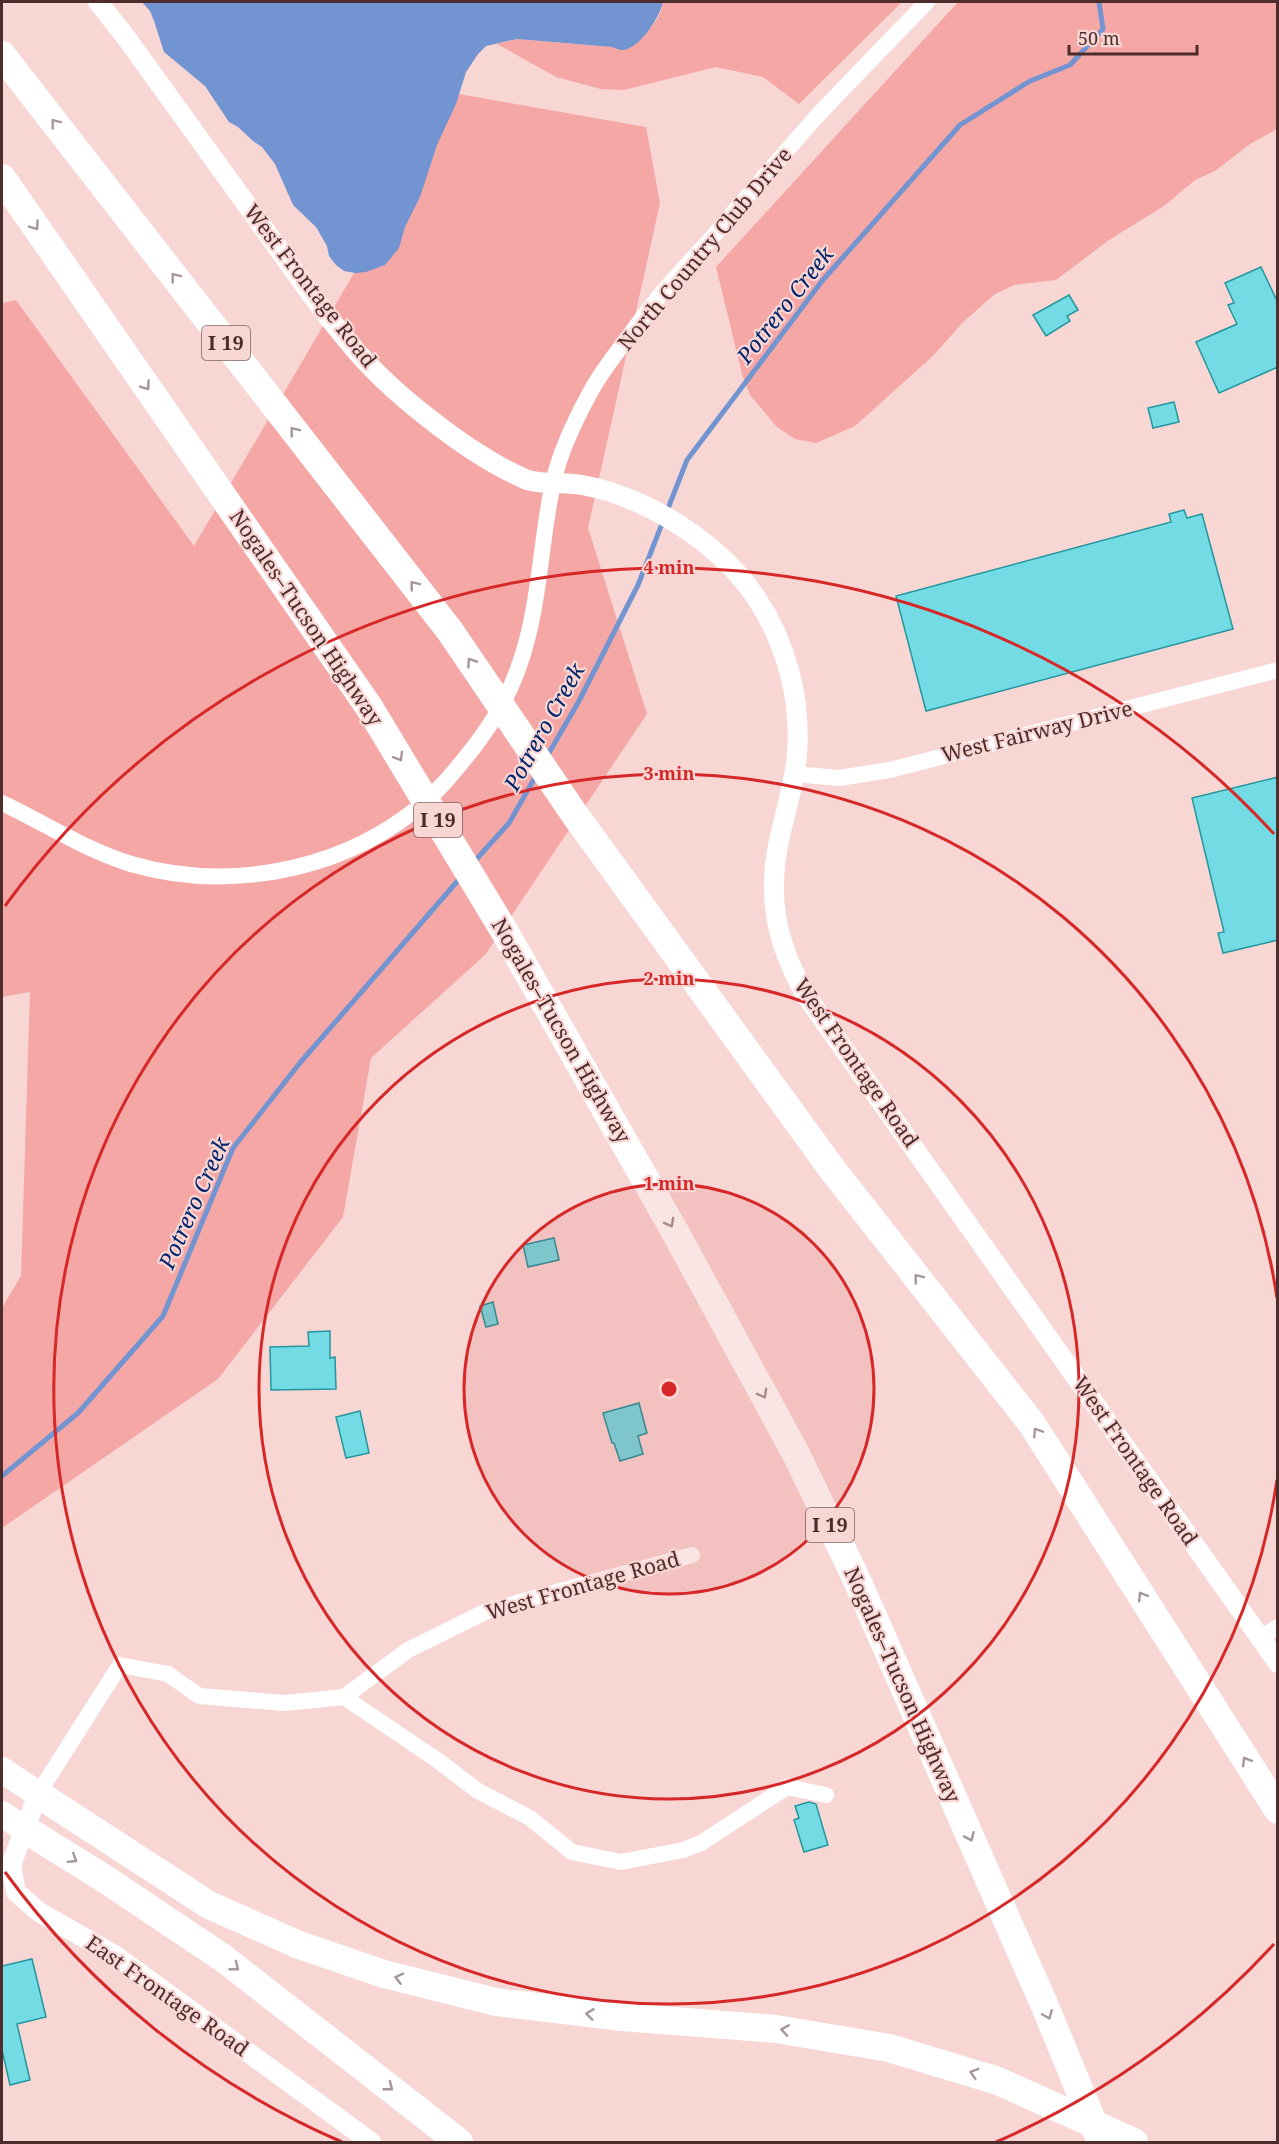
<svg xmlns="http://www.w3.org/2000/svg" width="1279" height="2144" font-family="'Noto Serif',serif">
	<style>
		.green { fill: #f4a7a4 }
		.water { fill: #7294d1 }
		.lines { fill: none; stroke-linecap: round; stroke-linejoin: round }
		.stream { stroke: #7294d1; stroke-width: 5 }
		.building { fill: #73dbe3; stroke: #23969e; stroke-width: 1.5 }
		.minor { stroke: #fff; stroke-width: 16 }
		.tertiary { stroke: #fff; stroke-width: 20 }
		.primary { stroke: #fff; stroke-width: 26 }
		.motorway { stroke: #fff; stroke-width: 28 }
		.oneway { stroke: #a69696 }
		.ring { fill: none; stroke: #d62828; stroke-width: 3 }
		.labels { text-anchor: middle; stroke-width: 4.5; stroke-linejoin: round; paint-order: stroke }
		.shield { fill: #f8d6d4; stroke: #80605e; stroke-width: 1.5 }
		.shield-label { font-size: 20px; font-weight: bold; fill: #4d2d2c }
		.street-label { font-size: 21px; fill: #4d2d2c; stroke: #f8d6d4 }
		.water-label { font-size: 22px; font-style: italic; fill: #02246b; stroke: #f8d6d4 }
		.centre { fill: #d62828; stroke: #f8d6d4; stroke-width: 3 }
		.ring-label { font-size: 18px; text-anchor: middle; font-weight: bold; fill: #d62828; stroke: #f8d6d4; stroke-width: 4.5; stroke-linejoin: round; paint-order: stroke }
	</style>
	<rect width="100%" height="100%" fill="#f8d6d4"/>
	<path class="green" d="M663,2H902L799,104L763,77L716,67L624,90L601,89L556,77L497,44L517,39L612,47L623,50C642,37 659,25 663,2Z
		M958,2H1277V129L1250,144L1215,171L1195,180L1164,206L1109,240L1056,280L1014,285L995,294L963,322L934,355L855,426L816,443L795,439L777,427L750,395L742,374L716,267Z
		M459,94L646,127L660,203L588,528L647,714L485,955L371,1058L343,1217L218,1379L2,1528V1308L21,1276L30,992L2,997V303L16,300L194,546Z"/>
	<path class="water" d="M142,2H663C660,17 639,50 622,50C619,50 616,48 612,47L517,39L486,46L478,54L466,72L456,104L437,145L420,197L405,227L399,248L385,265L366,272L355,273L344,271L336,265L329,256L327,246L316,227L293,205L275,164L262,147L253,141L238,127L229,122L205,86L164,52L154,21L150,11Z"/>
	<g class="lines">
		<path class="stream" d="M546,758L579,701L638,585L687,460L822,281L960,125L1030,81L1070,65L1103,29L1099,2
			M473,863L509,823L537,774
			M2,1476L78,1413L163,1316L233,1148L299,1064L461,877"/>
	</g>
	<path class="building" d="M1261,267L1278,303V367L1219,393L1196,342L1237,324L1228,305L1234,303L1225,283Z
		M1069,295L1078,310L1067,316L1070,321L1046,336L1033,315Z
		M1174,402L1179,422L1153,428L1148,408Z
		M1184,510L1187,518L1202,514L1233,629L926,711L896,596L1171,522L1169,514Z
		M1278,777V940L1223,953L1218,933L1224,932L1192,798Z
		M554,1238L559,1260L528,1267L523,1245Z
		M493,1302L498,1324L486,1327L480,1306Z
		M330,1331V1358L335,1357L336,1389L271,1390L270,1347L309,1346L308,1332Z
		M639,1403L647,1433L638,1436L643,1454L620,1461L614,1443H612L603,1413Z
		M360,1411L369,1453L346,1458L336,1417Z
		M809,1802L816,1804L828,1845L804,1852L794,1820L799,1818L795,1806Z
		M32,1959L46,2017L17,2024L30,2080L10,2085L2,2050V1966Z"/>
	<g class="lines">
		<path class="minor" d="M794,774L839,778L890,770L1278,670
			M2,803C45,823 85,850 131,864C224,891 332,873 410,814C435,796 455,771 474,747C493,722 509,696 519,666C540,608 540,543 553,483C560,451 575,420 591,391C600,374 612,359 623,344C636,327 648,309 662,293C679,273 697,254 715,234C749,195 783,154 818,115C854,77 891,39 927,2
			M1260,1638L1278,1627
			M344,1697L437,1760L478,1791L530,1818L572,1852L621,1862L683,1850L701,1843L787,1787L826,1795
			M38,1794L120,1665L168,1674L199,1696L285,1703L344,1697L408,1650L487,1611L692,1555"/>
		<path class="tertiary" d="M98,2L125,36C171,99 216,163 262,226C290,264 316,304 347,340C371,370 401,397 431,420C460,443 491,464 525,479C539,485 565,482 582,485C648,497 721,544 757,599C787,645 801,699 797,753C795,781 786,809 780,836C766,896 776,944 807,997L1278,1663
			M38,1794L11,1865L16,1892L39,1912L116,1956L371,2142"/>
		<path class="primary" d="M2,1770L38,1794
			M2,1814L23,1828"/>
		<path class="motorway" d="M2,55L450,631L575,815L832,1169L1032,1424L1278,1810
			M2,178L369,707L506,934L674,1230L796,1454L856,1578L1044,2004L1101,2142
			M38,1794L209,1905L299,1945L384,1974L496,2002L622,2017L776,2029L889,2048L998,2081L1134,2142
			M23,1828L102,1877L223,1958L459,2142"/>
	</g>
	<defs><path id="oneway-chevron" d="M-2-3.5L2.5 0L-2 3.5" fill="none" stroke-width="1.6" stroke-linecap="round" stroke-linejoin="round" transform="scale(1.5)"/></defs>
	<g class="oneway">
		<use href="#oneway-chevron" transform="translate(55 123) rotate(-128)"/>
		<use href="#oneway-chevron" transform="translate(35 226) rotate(55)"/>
		<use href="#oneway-chevron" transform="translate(175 277) rotate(-128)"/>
		<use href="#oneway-chevron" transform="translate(146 386) rotate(55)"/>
		<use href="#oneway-chevron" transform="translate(294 431) rotate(-128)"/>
		<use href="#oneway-chevron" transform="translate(414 585) rotate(-128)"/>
		<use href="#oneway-chevron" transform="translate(471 662) rotate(-124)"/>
		<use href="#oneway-chevron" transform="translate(399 757) rotate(59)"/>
		<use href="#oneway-chevron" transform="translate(670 1223) rotate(61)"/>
		<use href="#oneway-chevron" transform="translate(918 1278) rotate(-128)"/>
		<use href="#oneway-chevron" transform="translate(763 1394) rotate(61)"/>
		<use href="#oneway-chevron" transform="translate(1037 1432) rotate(-123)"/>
		<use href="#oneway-chevron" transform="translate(1142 1596) rotate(-122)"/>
		<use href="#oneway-chevron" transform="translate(1246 1761) rotate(-122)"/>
		<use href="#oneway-chevron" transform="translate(970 1837) rotate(66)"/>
		<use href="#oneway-chevron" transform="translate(73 1859) rotate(32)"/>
		<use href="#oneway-chevron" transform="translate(235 1967) rotate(38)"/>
		<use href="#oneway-chevron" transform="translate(399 1978) rotate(-166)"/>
		<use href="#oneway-chevron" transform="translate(590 2014) rotate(-173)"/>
		<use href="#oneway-chevron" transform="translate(1048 2015) rotate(67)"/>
		<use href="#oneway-chevron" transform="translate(785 2030) rotate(-171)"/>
		<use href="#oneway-chevron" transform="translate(974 2073) rotate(-163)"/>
		<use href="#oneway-chevron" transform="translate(389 2087) rotate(38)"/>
	</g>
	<circle cx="669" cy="1389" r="205" fill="#d62828" fill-opacity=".12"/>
	<g class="ring">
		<circle cx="669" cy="1389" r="205"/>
		<circle cx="669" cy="1389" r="410"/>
		<path d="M1277 1480A615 615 0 1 1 1277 1298"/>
		<path d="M1274 1944A821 821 0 0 1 996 2142M342 2142A821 821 0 0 1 5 1872M5 906A821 821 0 0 1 1274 834"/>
	</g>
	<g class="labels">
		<g class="shield">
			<rect x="202" y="326" width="48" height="34" rx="4.5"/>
			<rect x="414" y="803" width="48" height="34" rx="4.5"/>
			<rect x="806" y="1508" width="48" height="34" rx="4.5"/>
		</g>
		<g class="shield-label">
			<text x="226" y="350">I 19</text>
			<text x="438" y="827">I 19</text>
			<text x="830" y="1532">I 19</text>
		</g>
		<g class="street-label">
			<text transform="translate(705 249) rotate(-50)" y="7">North Country Club Drive</text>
			<text transform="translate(310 286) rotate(52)" y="7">West Frontage Road</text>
			<text transform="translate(306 618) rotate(56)" y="7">Nogales–Tucson Highway</text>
			<text transform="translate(1037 732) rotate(-14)" y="7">West Fairway Drive</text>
			<text transform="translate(561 1031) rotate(60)" y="7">Nogales–Tucson Highway</text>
			<text transform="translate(856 1063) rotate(55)" y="7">West Frontage Road</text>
			<text transform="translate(1135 1461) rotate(55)" y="7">West Frontage Road</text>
			<text transform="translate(583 1586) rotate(-16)" y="7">West Frontage Road</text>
			<text transform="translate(902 1685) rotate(66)" y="7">Nogales–Tucson Highway</text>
			<text transform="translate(167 1996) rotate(35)" y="7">East Frontage Road</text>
		</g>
		<g class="water-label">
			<text transform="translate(785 305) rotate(-52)" y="8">Potrero Creek</text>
			<text transform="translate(544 727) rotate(-61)" y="8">Potrero Creek</text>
			<text transform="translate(194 1203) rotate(-66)" y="8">Potrero Creek</text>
		</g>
	</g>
	<circle cx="669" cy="1389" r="9" class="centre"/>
	<g class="ring-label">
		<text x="669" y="574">4 min</text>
		<text x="669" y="780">3 min</text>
		<text x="669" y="985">2 min</text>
		<text x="669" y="1190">1 min</text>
	</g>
	<rect width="1279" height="2144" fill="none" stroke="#4d2d2c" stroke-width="6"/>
	<path d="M1069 45v9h128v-9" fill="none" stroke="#4d2d2c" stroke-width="3"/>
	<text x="1078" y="45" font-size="18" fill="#4d2d2c" stroke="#f8d6d4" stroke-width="4.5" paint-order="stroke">50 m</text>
</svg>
